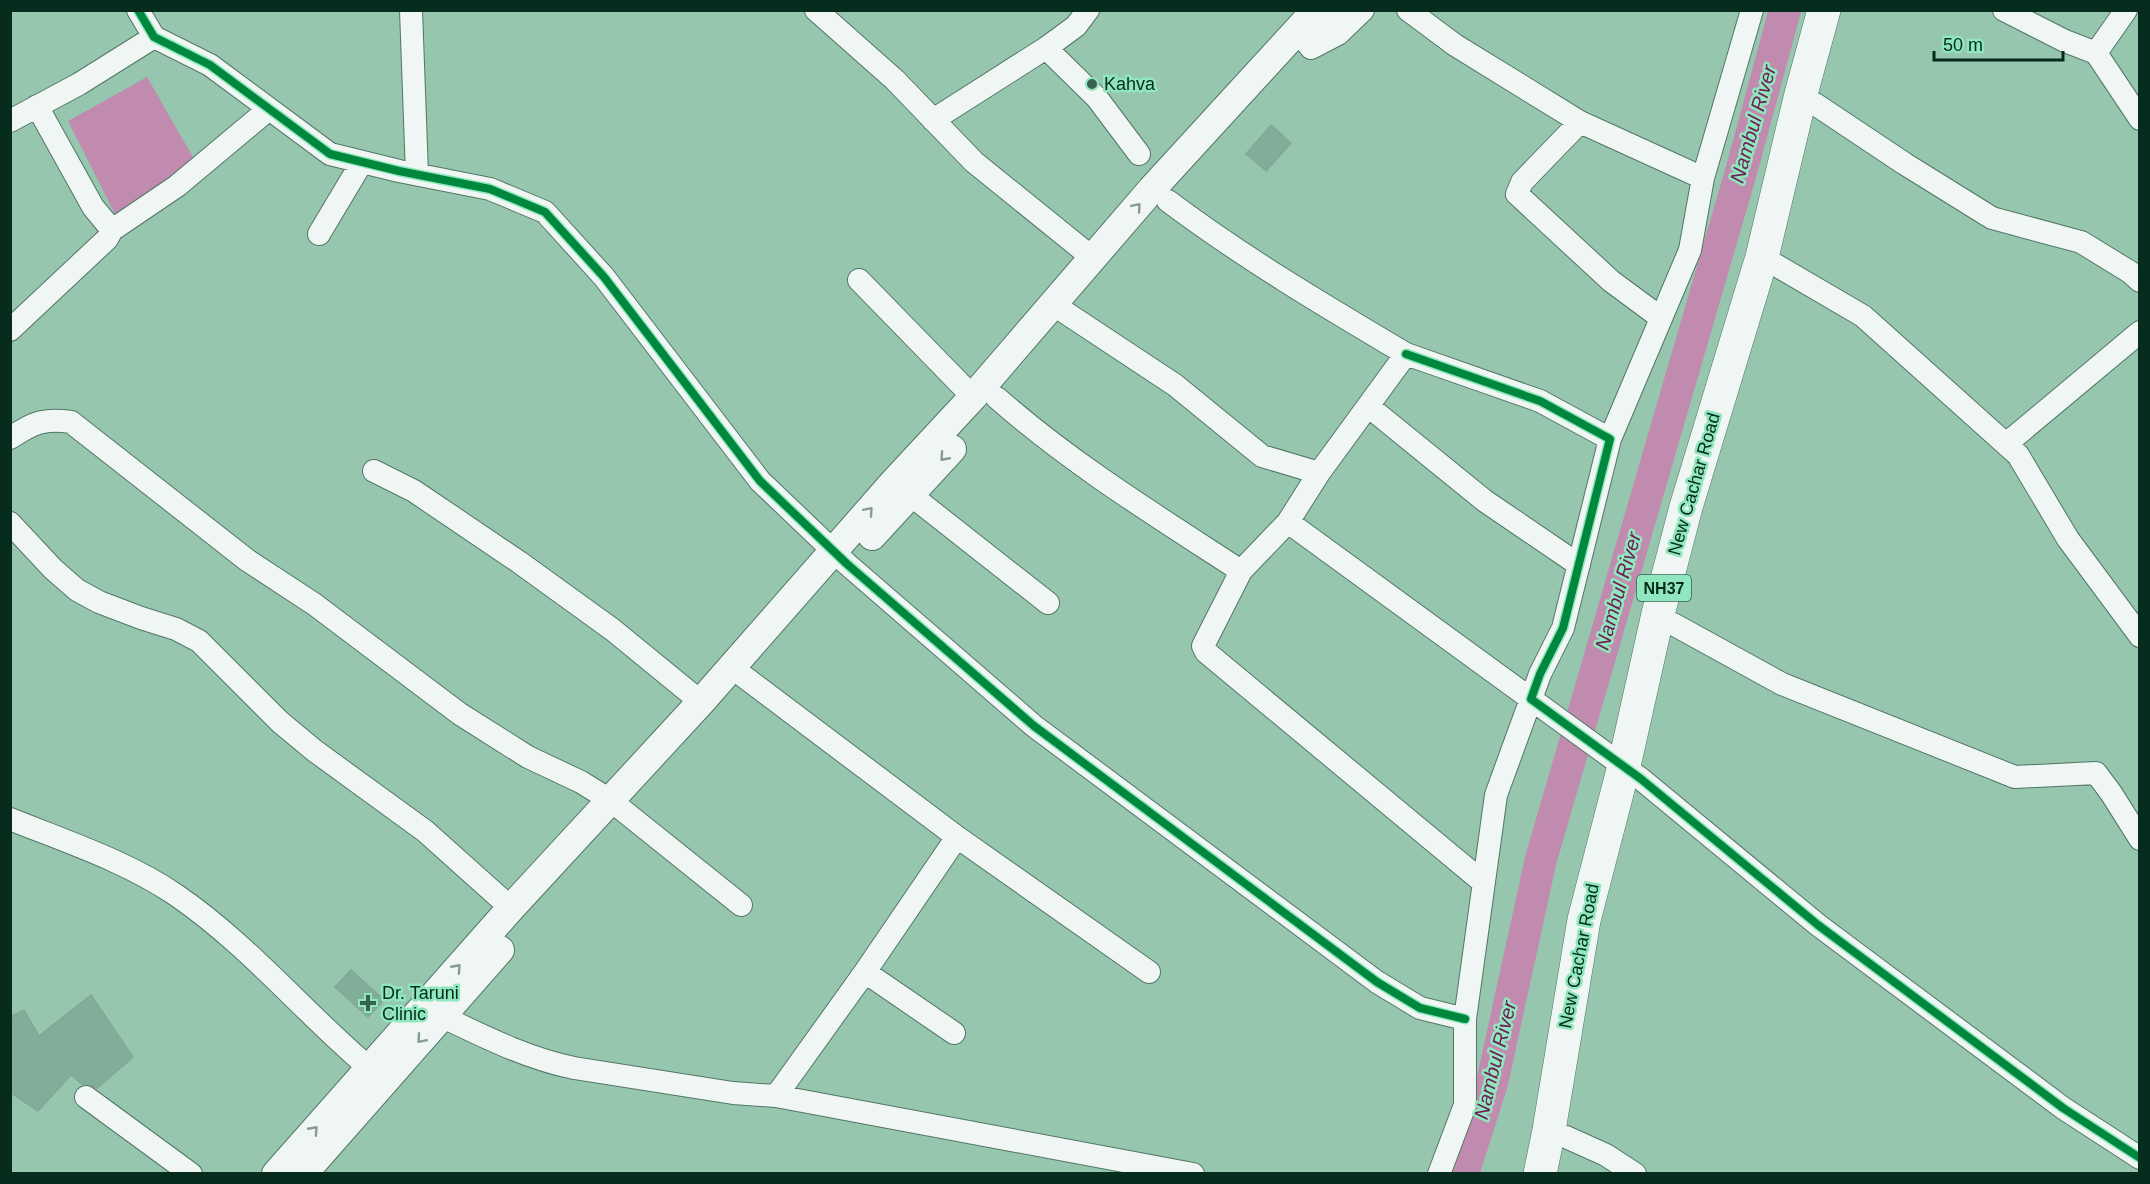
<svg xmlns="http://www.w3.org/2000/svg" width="2150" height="1184" font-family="Helvetica,sans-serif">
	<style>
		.water { fill: #c18bb0 }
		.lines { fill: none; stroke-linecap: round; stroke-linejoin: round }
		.river { stroke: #c18bb0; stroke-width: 32 }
		.building { fill: #80ae99; stroke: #82a896; stroke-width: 1.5 }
		.minor-casing { stroke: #527666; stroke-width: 24 }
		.major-casing { stroke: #527666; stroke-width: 30 }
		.highway-casing { stroke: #527666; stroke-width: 34 }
		.minor { stroke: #eff6f3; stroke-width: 22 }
		.major { stroke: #eff6f3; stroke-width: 28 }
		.highway { stroke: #eff6f3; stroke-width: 33 }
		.cycleway-casing { stroke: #90e7bd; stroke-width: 11 }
		.cycleway { stroke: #00873e; stroke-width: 8 }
		.oneway { stroke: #869b92 }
		.poi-dot { fill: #38624f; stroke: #90e7bd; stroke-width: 2 }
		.labels { text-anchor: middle; stroke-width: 5; stroke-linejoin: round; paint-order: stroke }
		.shield { fill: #90e7bd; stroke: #2f644c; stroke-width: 1.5 }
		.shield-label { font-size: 16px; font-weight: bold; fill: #052c1c }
		.poi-label { font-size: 18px; fill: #052c1c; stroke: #90e7bd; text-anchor: start }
		.street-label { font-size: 18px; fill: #052c1c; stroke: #90e7bd }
		.water-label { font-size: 20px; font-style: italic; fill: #711a58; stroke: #90e7bd }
	</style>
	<rect width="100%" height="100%" fill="#97c6af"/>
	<path class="water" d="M147,77L198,166L115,214L68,121Z"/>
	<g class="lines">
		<path class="river" d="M1463,1174L1492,1083L1541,859L1741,172L1785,10"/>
	</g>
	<path class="building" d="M1271,125L1291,143L1266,171L1246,154Z
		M351,970L384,1000L368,1017L335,987Z
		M91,995L133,1057L97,1088L88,1084H82L71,1075L38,1111L10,1092V1017L24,1010L39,1036Z"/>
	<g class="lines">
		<g class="minor-casing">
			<path id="minor" d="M138,10L154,37L210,65L330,154L399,171L490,189L545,212L604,277L760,481L847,564L1034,726L1377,982L1420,1008L1465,1019
				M411,10L417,174
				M816,10L895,80L974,162L1094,259
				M1408,10L1455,45L1580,122L1703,178L1690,250L1610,439
				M2004,10L2065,41L2096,53L2140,119
				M1046,48L1097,98L1139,154
				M1311,48L1338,34L1363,10
				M2096,53L2126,10
				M1815,104L1905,164L1992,218L2081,242L2130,272L2140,281
				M37,106L93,207L112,230
				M933,120L1046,48L1076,26L1088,10
				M10,121L79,84L154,37
				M1580,122L1522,182L1517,194L1611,281L1661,318
				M1703,178L1752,10
				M319,234L362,162
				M1762,257L1863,316L2018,455L2068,539L2140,636
				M859,280L973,397
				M1054,305L1175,385L1262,456L1319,473L1406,354C1325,306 1244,258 1168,201
				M10,330L107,239L112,230L177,186L269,109
				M1406,354L1540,401L1610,439L1563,628L1540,674L1531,699L1641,779L1818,925L2063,1108L2140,1158
				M997,398C1072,464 1158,517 1241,571L1288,522L1531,699L1496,795L1465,1019V1105L1439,1174
				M1368,406L1485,501L1579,565
				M10,438C33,423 43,418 71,422L247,560L314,604L460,714L528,757L581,782L610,800L741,905
				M2006,444L2140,332
				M374,471L414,491L519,562L613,630L701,702
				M898,485L1048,603
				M1288,522L1319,473
				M10,523L53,569L77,590L99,602L141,618L176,629L199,641L280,722L315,751L425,831L511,908
				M1241,571L1203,646L1206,652L1484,883
				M1673,624L1782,684L2015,777L2096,773L2111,793L2140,839
				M731,667L957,837
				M10,819C67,842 126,861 176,895C252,947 310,1020 381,1078
				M865,972L954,1033
				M441,1016C485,1037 526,1058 574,1068L733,1093L776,1096L1193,1174
				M776,1096L865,972L957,837L1149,972
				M86,1097L191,1174
				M1566,1137L1606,1155L1635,1174"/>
		</g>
		<g class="major-casing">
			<path id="major" d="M1311,43L1339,10
				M872,536L952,449
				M276,1174L511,908L701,702L894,482L973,397L1152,189L1316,10
				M303,1174L500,950"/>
		</g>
		<g class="highway-casing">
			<path id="highway" d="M1540,1174L1549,1130L1584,920L1624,766L1658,614L1686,507L1762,257L1801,94L1824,10"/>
		</g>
		<use href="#minor" class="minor"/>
		<use href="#major" class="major"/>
		<use href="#highway" class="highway"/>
		<g class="cycleway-casing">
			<path id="cycleway" d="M138,10L154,37L210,65L330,154L399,171L490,189L545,212L604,277L760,481L847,564L1034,726L1377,982L1420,1008L1465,1019
				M1406,354L1540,401L1610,439L1563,628L1540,674L1531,699L1641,779L1818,925L2063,1108L2140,1158"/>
		</g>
		<use href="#cycleway" class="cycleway"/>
	</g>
	<defs><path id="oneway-chevron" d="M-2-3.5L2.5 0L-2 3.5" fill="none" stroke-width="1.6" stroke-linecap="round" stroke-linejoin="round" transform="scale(1.5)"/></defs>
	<g class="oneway">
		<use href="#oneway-chevron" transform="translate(1137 207) rotate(-50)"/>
		<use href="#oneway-chevron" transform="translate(944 457) rotate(132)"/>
		<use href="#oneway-chevron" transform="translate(869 511) rotate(-49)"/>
		<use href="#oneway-chevron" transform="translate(457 968) rotate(-48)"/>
		<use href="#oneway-chevron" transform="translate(421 1039) rotate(131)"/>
		<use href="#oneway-chevron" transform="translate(314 1130) rotate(-48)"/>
	</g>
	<g class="poi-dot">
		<circle cx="1092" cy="84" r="6"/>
		<path d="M365 994h6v6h6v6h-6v6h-6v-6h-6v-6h6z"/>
	</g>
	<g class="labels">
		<rect class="shield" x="1637" y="575" width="54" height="26" rx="4.5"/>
		<g class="shield-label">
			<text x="1664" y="594">NH37</text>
		</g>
		<g class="poi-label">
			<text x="1104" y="90">Kahva</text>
			<text x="382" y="999">Dr. Taruni<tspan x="382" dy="21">Clinic</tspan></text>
		</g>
		<g class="street-label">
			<text transform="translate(1694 484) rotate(-74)" y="6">New Cachar Road</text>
			<text transform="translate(1579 956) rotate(-79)" y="6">New Cachar Road</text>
		</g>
		<g class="water-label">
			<text transform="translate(1753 124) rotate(-74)" y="7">Nambul River</text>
			<text transform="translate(1618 591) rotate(-74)" y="7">Nambul River</text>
			<text transform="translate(1495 1060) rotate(-76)" y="7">Nambul River</text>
		</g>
	</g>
	<rect width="2150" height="1184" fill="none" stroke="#052c1c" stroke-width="24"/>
	<path d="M1934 51v9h129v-9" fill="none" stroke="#052c1c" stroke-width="3"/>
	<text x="1943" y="51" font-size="18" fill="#052c1c" stroke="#90e7bd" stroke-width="4.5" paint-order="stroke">50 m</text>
</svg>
